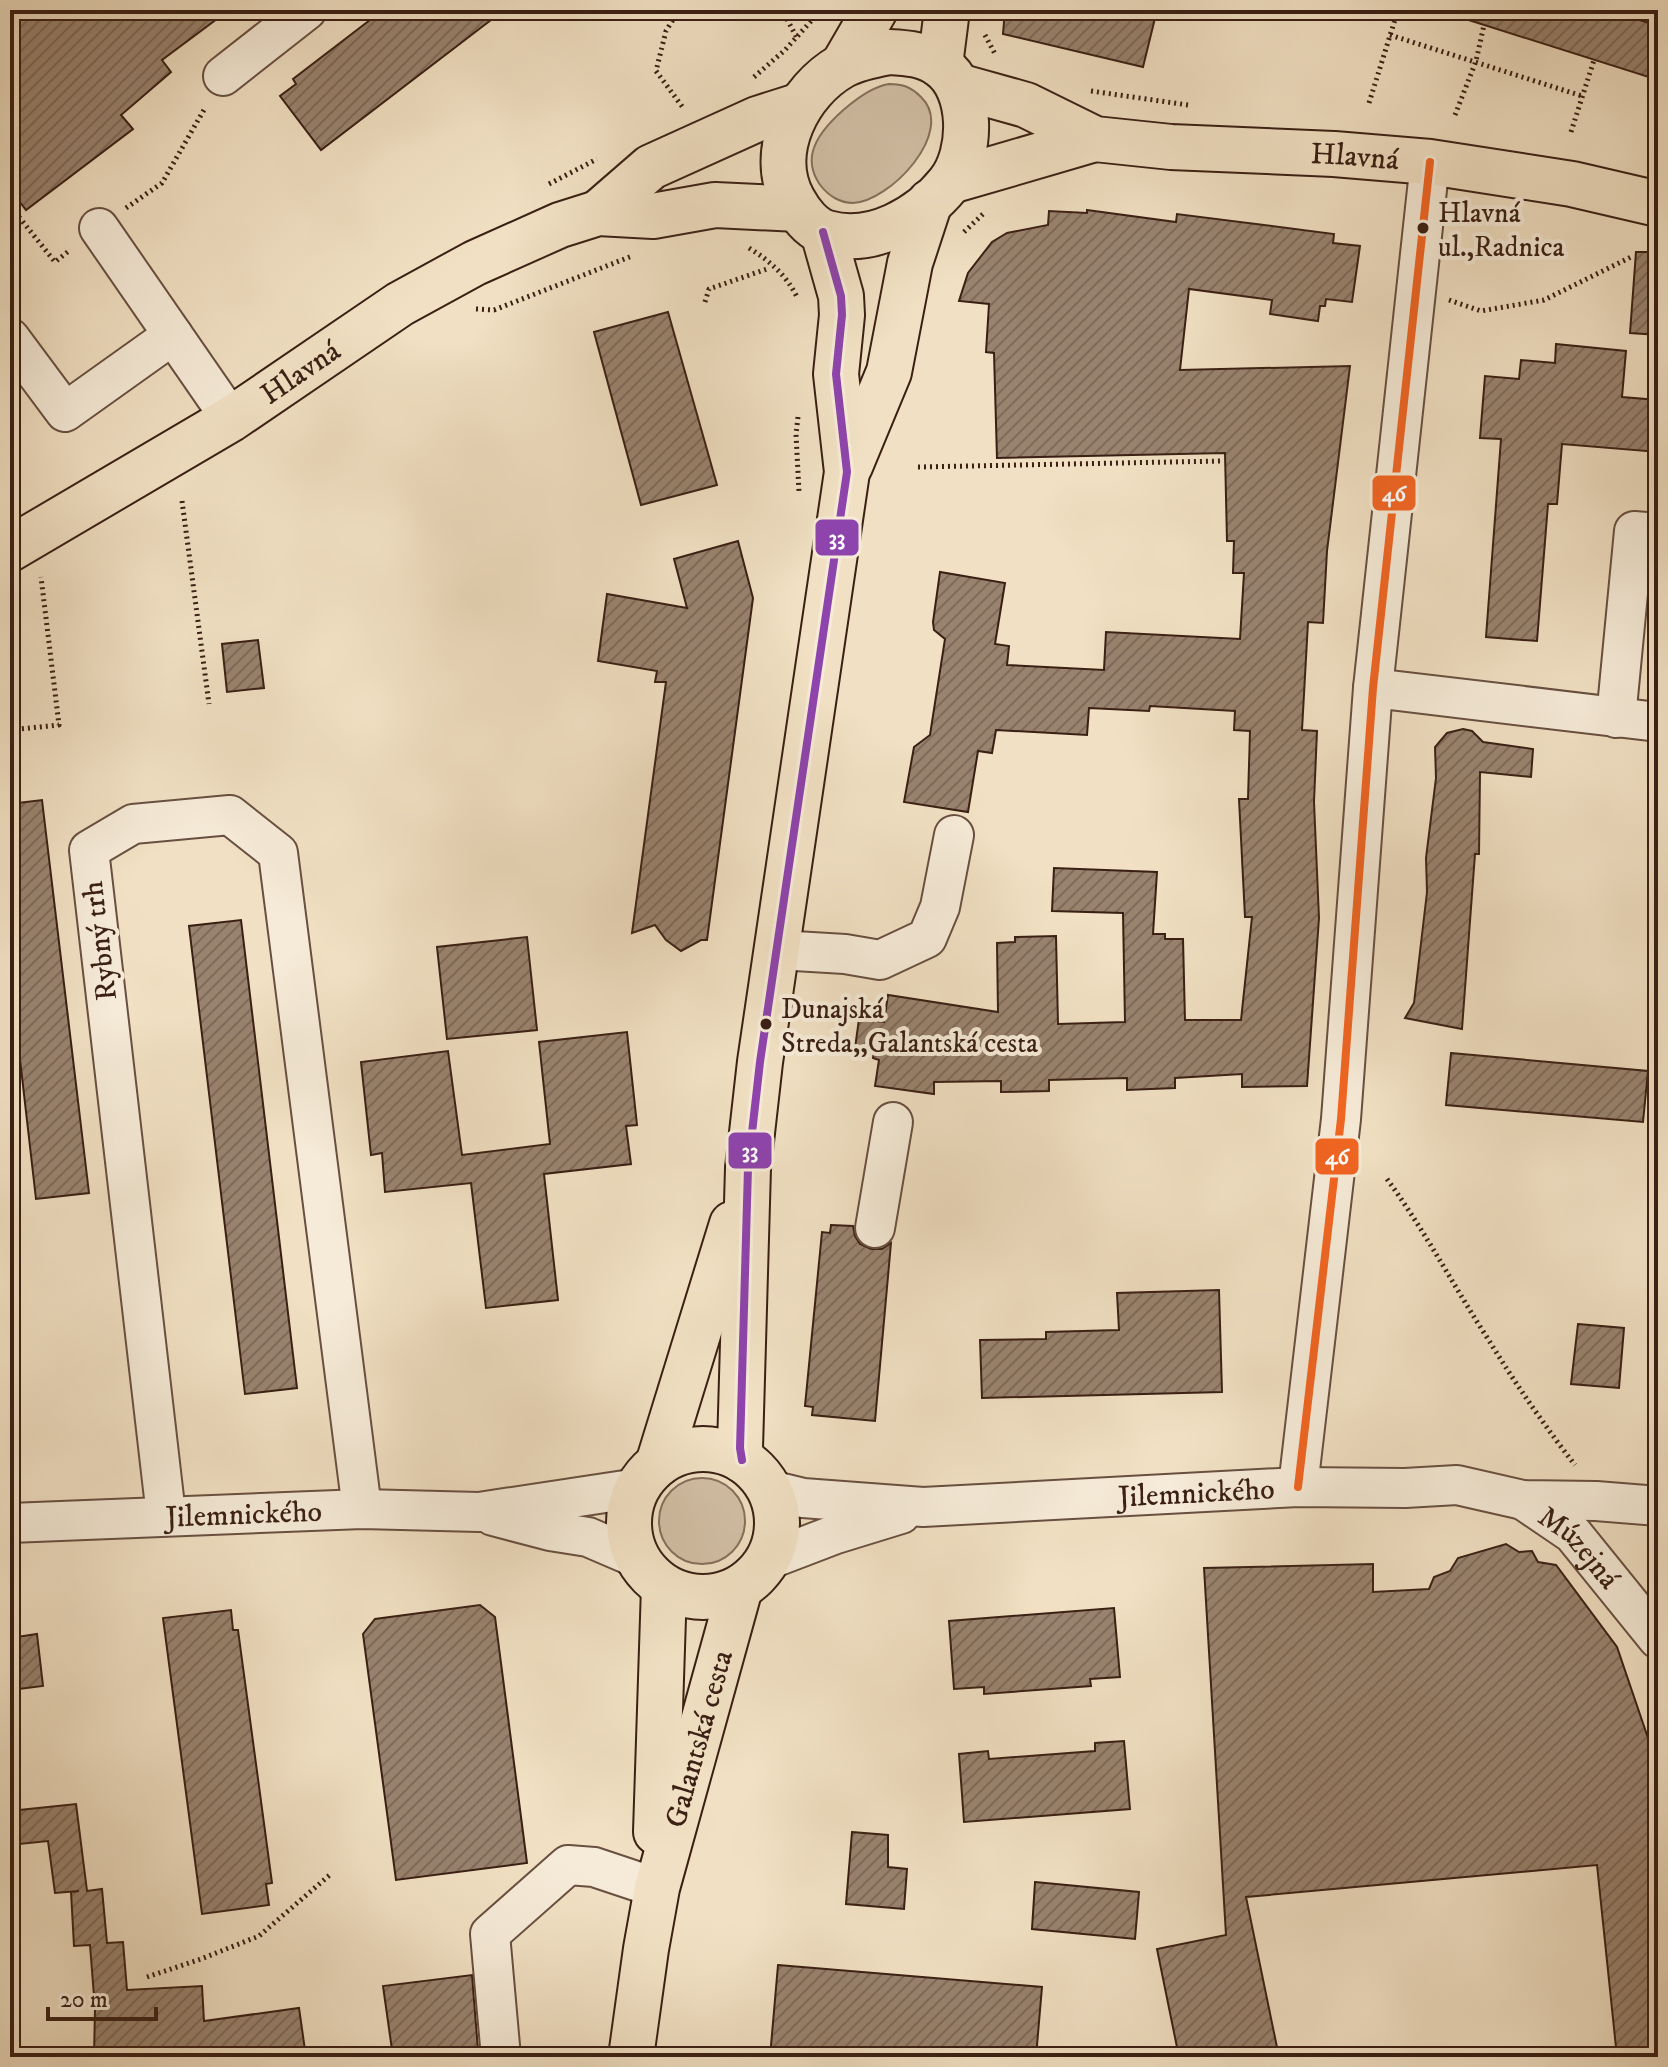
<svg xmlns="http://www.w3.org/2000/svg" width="1668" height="2067" font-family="'IM FELL DW Pica',serif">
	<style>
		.green { fill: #d2bfa5; stroke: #866f5c; stroke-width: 2 }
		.building { fill: url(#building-hatch); stroke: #3a1f14; stroke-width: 2 }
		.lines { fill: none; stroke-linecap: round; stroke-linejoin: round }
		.minor-casing { stroke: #684f40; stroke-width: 42 }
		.major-casing { stroke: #3a1f14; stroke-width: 48 }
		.path { stroke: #3a1f14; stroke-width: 5; stroke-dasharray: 2 4; stroke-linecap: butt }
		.minor { stroke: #f6ebd8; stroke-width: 38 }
		.major { stroke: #f1e0c3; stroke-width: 44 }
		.bus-1-casing { stroke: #f6ebd8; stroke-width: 14 }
		.bus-2-casing { stroke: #f6ebd8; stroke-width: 14 }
		.bus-1 { stroke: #8e44ad; stroke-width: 8 }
		.bus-2 { stroke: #f26522; stroke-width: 8 }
		.bus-dot { fill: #3a1f14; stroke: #f6ebd8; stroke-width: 3 }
		.labels { text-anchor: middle; stroke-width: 8; stroke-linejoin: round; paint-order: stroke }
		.bus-label { font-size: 28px; fill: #3a1f14; stroke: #f6ebd8; text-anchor: start }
		.street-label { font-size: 30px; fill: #3a1f14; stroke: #f6ebd8 }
		.line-badge { stroke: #f6ebd8; stroke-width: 3 }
		.badge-label { font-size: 22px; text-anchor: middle; font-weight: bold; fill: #fff }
	</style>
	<defs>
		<pattern id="building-hatch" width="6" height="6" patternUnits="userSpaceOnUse" patternTransform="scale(2)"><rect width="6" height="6" fill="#99836f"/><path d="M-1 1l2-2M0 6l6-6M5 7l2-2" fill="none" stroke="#7e6b5a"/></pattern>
	</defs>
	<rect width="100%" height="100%" fill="#f1e0c3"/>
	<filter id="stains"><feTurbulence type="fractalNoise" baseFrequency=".0025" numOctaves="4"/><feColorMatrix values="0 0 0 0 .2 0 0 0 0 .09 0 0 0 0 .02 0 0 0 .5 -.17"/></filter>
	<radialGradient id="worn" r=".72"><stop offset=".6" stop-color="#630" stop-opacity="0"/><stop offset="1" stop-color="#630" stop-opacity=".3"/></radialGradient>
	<path class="green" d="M889,84C903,84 911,87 921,97C957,132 889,202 853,203C828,203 806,175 813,151C820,125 864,88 889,84Z
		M659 1521a43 43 0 1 1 86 0a43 43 0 1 1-86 0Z"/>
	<path class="building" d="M10,10H229L162,60L171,72L121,115L133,129L26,210L10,189Z
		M383,10H504L321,150L280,96L296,84L293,79Z
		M1005,10H1025L1073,19L1075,10H1157L1143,67L1003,34Z
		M1457,10H1609L1658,26V80L1456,16Z
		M1087,210L1176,222L1177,214L1334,234L1333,243L1360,246L1352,302L1326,299L1325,306H1320L1318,321L1270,314L1272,300L1189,289L1180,370L1350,366L1327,551L1323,623L1308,622L1302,730L1317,731L1314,802L1319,918L1307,1086L1242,1087V1074L1175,1078V1088L1127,1090V1078L1049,1080V1091L1001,1092V1081L934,1082V1094L875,1086L879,1060L873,1058L874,1051L855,1048L859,1019L884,1022L888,995L998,1012L997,943L1015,942V937L1056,936L1058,1024L1125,1022L1123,913L1052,911L1054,868L1157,872L1153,934H1165V939H1183L1185,1020H1241L1252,917H1245L1239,799H1248L1250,731L1234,730L1235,711L1150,706L1149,711L1089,708L1087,735L996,730L992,753L978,751L968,812L904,802L914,747L930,735L945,639L934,630L933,622L940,572L1005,583L995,644L1009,646L1007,665L1104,670L1106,632L1240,639L1244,573H1233L1234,541H1227L1225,453L997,458L994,353L986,352L989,304L959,301L968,273L992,242L1007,233L1048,225L1049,211L1087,213Z
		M1636,252H1658V335L1630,333Z
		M668,312L717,485L641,505L594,332Z
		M1556,344L1626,351L1622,397L1658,400V452L1562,444L1557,504H1548L1537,641L1486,637L1501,439L1480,438L1485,376L1519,379L1521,360L1555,363Z
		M738,541L753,598L707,940H701L681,951L666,940L655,925L632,933L666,682H655L657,671L598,661L607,594L687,608L674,559Z
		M258,640L264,688L227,692L222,644Z
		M1463,729L1472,731L1483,742L1533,749L1531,777L1480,772L1479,854H1475L1462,1029L1405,1018L1414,1003L1427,892L1426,858L1436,778L1435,747L1447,733Z
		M42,800L89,1193L36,1199L10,972V804Z
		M241,920L297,1388L245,1394L189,926Z
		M527,937L537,1030L447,1039L437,947Z
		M627,1032L637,1125L626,1126L631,1164L544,1174L558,1300L486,1308L471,1183L385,1192L382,1153L371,1155L361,1062L448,1051L462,1155L550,1144L539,1042Z
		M1451,1053L1648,1071L1643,1122L1446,1105Z
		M831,1225L853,1226L855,1236L860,1244L871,1249H882L891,1243L875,1421L812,1415L813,1407L805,1406L822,1232L830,1233Z
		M1219,1290L1222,1392L982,1398L980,1340L1046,1339V1332L1119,1330L1117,1293Z
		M1578,1324L1624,1328L1619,1388L1571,1384Z
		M1506,1544L1519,1552L1532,1551L1538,1562L1556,1565L1617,1647L1648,1738L1658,1780V2057H1617L1597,1865L1246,1897L1279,2057H1179L1157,1949L1226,1935L1204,1568L1373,1564V1592L1429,1589L1434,1577L1450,1571L1458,1558Z
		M480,1605L495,1617L527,1863L396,1880L363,1634L375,1619Z
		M1114,1608L1120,1677L1090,1679L1091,1686L984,1694V1687L954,1689L949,1621Z
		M231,1610L233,1630H238L272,1883L266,1884L269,1905L202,1914L163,1618Z
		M37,1634L43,1686L10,1690V1638Z
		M1124,1741L1130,1809L964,1822L959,1754L988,1751L989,1759L1095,1751V1743Z
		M76,1804L87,1891L102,1889L107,1943L123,1942L127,1990L202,1986L204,2021L299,2008L306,2057H94L95,2009L90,1945L74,1946L71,1892L79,1891L55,1893L48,1841L10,1845V1811Z
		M852,1832L888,1835V1867L907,1869L904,1909L846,1904Z
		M1035,1882L1139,1892L1135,1939L1032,1929Z
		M778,1965L1042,1987L1036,2057H770Z
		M472,1975L478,2050L428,2057H393L383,1986Z"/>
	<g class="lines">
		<g class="minor-casing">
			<g id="minor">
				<path d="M223,76L307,10"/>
				<path d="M99,228L231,419"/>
				<path d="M10,338L65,412L173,335"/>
				<path d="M1373,688L1658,722"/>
				<path d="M1616,718L1634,531L1658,533"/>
				<path d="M778,950L845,954L880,960L927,938L940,907L954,835"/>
				<path d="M875,1228L893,1122"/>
				<path d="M1298,1487L1341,1119L1373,688L1430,162"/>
				<path id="s1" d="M770,1490L803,1498L923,1507L1298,1487L1405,1488L1457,1485L1523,1500L1596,1501L1658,1506"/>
				<path id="s2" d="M1523,1500L1573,1534L1658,1639"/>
				<path d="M166,1515L89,850L133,824L230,815L278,853L362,1509"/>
				<path d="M493,1516L550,1531L588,1537L637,1558"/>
				<path id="s3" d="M10,1523L362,1509L479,1512L638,1488"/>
				<path d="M768,1560L836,1534L901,1514"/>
				<path d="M501,2057L490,1934L568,1865L594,1867L657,1888"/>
			</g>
		</g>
		<g class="major-casing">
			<g id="major">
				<path d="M889,52C908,53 925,54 941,66C973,89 973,153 949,183C921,218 872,246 827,233C812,229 800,213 793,200C767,152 798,91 842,66C856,58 873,55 889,52Z"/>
				<path d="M843,65L875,10"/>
				<path d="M940,65L947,10"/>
				<path id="s4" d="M958,86L1026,105L1095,139L1171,147L1334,154L1430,162L1572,184L1658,204"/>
				<path d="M951,181L1095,139"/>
				<path d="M598,213L651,167L757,119L801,105"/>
				<path d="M850,466L889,372L910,263L930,202"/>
				<path id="s5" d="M10,549L231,419L400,304L475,263L560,225L598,213L653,216L715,205L798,209"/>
				<circle cx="703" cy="1523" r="74"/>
				<path d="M742,1460L740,1448L748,1168L760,1062L847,472L836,374L842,315L841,296L823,232"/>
				<path d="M658,1464L732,1224"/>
				<path d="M656,1832L664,1587"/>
				<path id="s6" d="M631,2057L646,1949L657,1888L740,1588"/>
			</g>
		</g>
		<path class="path" d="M679,10L666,31L656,71L684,109
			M787,19L797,38
			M985,35L995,54
			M1390,35L1582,96
			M754,77L785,50L821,10
			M1091,91L1188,105
			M1369,103L1398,10
			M1455,115L1476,61L1484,25
			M1571,132L1594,60
			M549,184L597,159
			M126,208L162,183L205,108
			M10,215L15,212L55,262L70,250
			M964,232L983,214
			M749,248C770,261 786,275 797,297
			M1449,300L1481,311L1544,300L1631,257
			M705,302L709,289L767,269
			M476,309L494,310L632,256
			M798,417L796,434L799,492
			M918,467L1221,461
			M182,501L209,704
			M10,730L59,725L41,577
			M1387,1179C1425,1231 1453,1285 1488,1339C1515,1383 1544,1425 1575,1465
			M147,1977L201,1959L259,1936L332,1873"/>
		<use href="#minor" class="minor"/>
		<use href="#major" class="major"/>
		<g class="bus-1-casing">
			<path id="bus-1" d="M742,1460L740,1448L748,1168L760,1062L847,472L836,374L842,315L841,296L823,232"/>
		</g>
		<g class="bus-2-casing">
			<path id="bus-2" d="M1298,1487L1341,1119L1373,688L1430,162"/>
		</g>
		<use href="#bus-1" class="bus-1"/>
		<use href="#bus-2" class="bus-2"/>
	</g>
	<g class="bus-dot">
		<circle cx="1423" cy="228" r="7"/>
		<circle cx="766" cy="1024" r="7"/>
	</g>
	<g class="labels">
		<g class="bus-label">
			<text x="1438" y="222">Hlavná<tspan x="1438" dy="34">ul.,Radnica</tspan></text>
			<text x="781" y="1018">Dunajská<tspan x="781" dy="34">Streda,,Galantská cesta</tspan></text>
		</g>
		<g class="street-label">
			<text dy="10" stroke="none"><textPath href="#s4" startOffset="408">Hlavná</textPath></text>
			<text dy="10" stroke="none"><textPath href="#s5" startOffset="340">Hlavná</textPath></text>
			<text transform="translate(99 941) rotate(-97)" y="10">Rybný trh</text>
			<text dy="10" stroke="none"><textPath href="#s1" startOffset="428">Jilemnického</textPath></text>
			<text dy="10" stroke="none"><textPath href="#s3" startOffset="234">Jilemnického</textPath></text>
			<text dy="10" stroke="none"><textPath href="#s2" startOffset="74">Múzejná</textPath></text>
			<text dy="10" stroke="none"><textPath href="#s6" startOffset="326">Galantská cesta</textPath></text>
		</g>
	</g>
	<g class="line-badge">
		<rect x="1371" y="474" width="46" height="38" rx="8" fill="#f26522"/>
		<rect x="814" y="518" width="46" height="39" rx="8" fill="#8e44ad"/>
		<rect x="727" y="1131" width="46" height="39" rx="8" fill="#8e44ad"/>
		<rect x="1314" y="1137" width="46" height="39" rx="8" fill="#f26522"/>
	</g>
	<g class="badge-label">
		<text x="1394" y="501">46</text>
		<text x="837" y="545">33</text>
		<text x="750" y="1158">33</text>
		<text x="1337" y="1164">46</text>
	</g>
	<rect width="1668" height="2067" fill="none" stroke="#f1e0c3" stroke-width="40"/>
	<rect x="12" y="12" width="1644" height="2043" fill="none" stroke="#3a1f14" stroke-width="4"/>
	<rect x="20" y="20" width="1628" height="2027" fill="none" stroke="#3a1f14" stroke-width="2"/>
	<path d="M48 2007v12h108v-12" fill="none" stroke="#3a1f14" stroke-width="4"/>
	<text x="60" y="2007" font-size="24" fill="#3a1f14" stroke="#f6ebd8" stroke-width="6" paint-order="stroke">20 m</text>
	<rect width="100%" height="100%" filter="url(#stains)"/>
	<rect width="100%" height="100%" fill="url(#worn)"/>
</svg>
